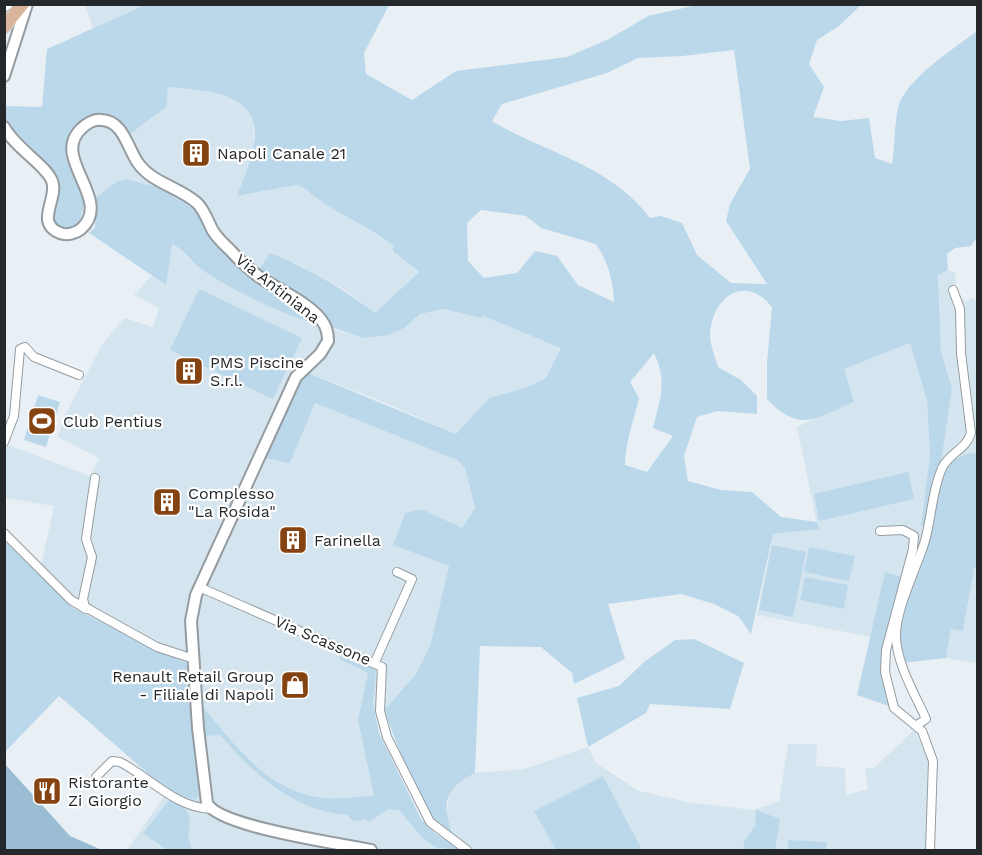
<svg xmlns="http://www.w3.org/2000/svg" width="982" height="855" font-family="'Work Sans',sans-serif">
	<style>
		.built { fill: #d5e5ef }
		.green { fill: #bbd8eb; fill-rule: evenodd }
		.forest { fill: #9abdd3 }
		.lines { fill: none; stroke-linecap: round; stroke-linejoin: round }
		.street-casing { stroke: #959ca1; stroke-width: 10 }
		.secondary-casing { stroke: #959ca1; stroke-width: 14 }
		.primary-casing { stroke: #cbcbcc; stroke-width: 15 }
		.street { stroke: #fff; stroke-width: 8 }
		.secondary { stroke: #fff; stroke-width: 10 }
		.primary { stroke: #dab39b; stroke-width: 12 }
		.labels { text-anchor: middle; stroke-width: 4.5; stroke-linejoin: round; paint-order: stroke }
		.poi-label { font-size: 16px; fill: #25282a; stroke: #fff; text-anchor: start }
		.street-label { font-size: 16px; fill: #25282a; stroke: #fff }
	</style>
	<rect width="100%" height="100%" fill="#e8f0f5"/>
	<path class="built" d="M85,4L145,5L93,28Z
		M168,87L206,91L237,100L248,108L253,120L254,146L238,196L296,185L305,186L315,197L372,229L394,245L393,251L419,272L375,313L345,290L296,263L253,278L212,238L183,202L157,187L126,179L118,181L96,197L81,188L68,165L66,151L67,139L78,125L93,116L117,121L130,134Z
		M171,244L182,248L200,268L308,322L363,338L404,328L420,314L444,309L481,318L483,316L562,348L546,378L525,388L489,398L456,434L376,399L308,373L290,463L315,403L457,460L465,468L475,508L462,528L422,509L405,513L393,545L449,566L430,646L416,674L385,709L358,720L399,810L422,838L441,850H127L168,791L186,663L73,608L39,576L54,506L5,498L6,444L90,476L99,458L58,437L64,417L102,345L124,318L153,327L159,308L134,295L151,276L166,285Z
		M948,270L955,273L957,293L965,301L974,298L977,304V454L942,457L952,388L941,352L938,274Z
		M910,343L927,401L930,455L921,526L931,528L928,544L913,580L885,573L872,637L757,615L773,534L818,529L797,427L853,400L843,369Z
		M974,567L977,568V663L946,658L951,629L963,631Z
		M914,730L931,763L928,850H461L446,818L449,794L457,782L475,773L524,769L588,747L596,763L639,791L687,802L753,810L779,801L788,744H817L816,766L845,768L846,795L868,789L865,768H874Z"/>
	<path class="green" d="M145,5H389L364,53L366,74L412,100L456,71L567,57L609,39L648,16L697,5H861L839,26L817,40L809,64L824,87L813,117L841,121L869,118L875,158L892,164C895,146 894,127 898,108C904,80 955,48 977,31V237L971,246L955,248L947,254L948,270L938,275L941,352L952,388L942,457L928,504L925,527L921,526L930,455L927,401L910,343L844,369L854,402C816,418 800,434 767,399V362L772,307C745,273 712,297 710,334C710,344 715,357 718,367L741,380L757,396V414L718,411L697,417L684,456L688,481L721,490L752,492L781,517L817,522L819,529L773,534L751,634L738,616L714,604L681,594L608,604L625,659L574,684L572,673L541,647L480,646L475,773C443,789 441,805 454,837C450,835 445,833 442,830C427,816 389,731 385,709L416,674L430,646L449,566L393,545L405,513L422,509L462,528L475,508L465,468L457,460L315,403L290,463L265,458L300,383L308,373L456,434L489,398L525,388L546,378L561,348L483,316L481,318L444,309L420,314L404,328L388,335L363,338L334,328L258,271L270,253C309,268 342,288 375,313L419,272L393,251V245C369,226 339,215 315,197C307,191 306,187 296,185L237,196C243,180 250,164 253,148C266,92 207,91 168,87L166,107L130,134L117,121L93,116C27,154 108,186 75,227L64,229L55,223C51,207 61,196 57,181C47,150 7,151 4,106L42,107L47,49ZM734,50L750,169L730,204L726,221L767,284L731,283L697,255L682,223L661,216L650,218C611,165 545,153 492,121L502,104L607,73L638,58L683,56ZM481,210L526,216L541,228L596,244C608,262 613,280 614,302L578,285L557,256L535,251L517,273L484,278L468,261L467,223ZM654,353C668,383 660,397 653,428L673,436L647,472L625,465C625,442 634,421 639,398L630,382Z
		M126,179L157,187L183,202L198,214L212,238L244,273L317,324C285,316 232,290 204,271C191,262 186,250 172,244L166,285L89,233L95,227L96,197L118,181Z
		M199,289L302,338L273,399L170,350Z
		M38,395L60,402L46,447L24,440Z
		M971,453L977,454V568H974L963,631L951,629L946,658L903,663C901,653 897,642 899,631C904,600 920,573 928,543C935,518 933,484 951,463C956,457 964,455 971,453Z
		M908,472L914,499L819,521L814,494Z
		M4,540L73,608L186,663L200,795L195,800L168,791L59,696L5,752Z
		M772,545L806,552L793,617L759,610Z
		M809,547L855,556L849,581L804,572Z
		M885,572L902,577L883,654L889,706L857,695Z
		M805,577L848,585L844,609L800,600Z
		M694,639L744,663L730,709L650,704L646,713L588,747L577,698L619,686L644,662L675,640Z
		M341,655L376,668L373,704L379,733L421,819L436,834L461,850L437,848L422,838L399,810L389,809L368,822L366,819L353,821L347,815C293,811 254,774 220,735L204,736L202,706C236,746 267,791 323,798C339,800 358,796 374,796L358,720L368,673L339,659Z
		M603,776L642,850H556L534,811Z
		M170,799C206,818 179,824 193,850H167L143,833Z
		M756,810L780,819L775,850H743L744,842L755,826Z
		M788,840L827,842L826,850H788Z"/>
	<path class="forest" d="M4,763L70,836L102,850H5Z"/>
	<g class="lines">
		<g class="street-casing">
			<path id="street" d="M4,8L9,4
				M4,442L14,416L20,349L25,347L34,357L79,375
				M95,478L86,539L92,557L83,599L85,607L157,647L194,659
				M880,531L903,530L914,536L913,549L886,650L885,672L894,708L922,731L933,761L930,850
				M4,533L71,600L86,609
				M199,587L382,667L380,711L387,737L430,822L467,850
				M375,662L412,579L397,572
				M917,725L926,719C915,694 897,665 896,637C895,611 916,569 924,544C932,519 931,493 942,468C949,453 966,450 971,433L961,353L960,309L953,290
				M96,777L112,761L120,762C151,778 174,807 211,809"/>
		</g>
		<g class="secondary-casing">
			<path id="secondary" d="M4,76L27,4
				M4,127C16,149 46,165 52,181C59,198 34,223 60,233C67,236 76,233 81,229C114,200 50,158 81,129C86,124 94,119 101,120C123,120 128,149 138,163C152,183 179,187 197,203C205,211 208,222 213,231C217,238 225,245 231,251C239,260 248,268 258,276C276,289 313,304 324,324C327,329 328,335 328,341L320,354L296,377L196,595L191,621L198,728L207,803C218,827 343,844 371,850"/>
		</g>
		<g class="primary-casing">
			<path id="primary" d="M4,27L23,4"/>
		</g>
		<use href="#street" class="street"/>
		<use href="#secondary" class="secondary"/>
		<use href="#primary" class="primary"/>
	</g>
	<defs>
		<g id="building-square" transform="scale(1.5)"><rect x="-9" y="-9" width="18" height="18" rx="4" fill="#854311" stroke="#fff"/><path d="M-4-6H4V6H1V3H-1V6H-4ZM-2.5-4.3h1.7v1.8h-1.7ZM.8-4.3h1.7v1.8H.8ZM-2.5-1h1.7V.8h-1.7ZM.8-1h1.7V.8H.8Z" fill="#fff"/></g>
		<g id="stadium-square" transform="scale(1.5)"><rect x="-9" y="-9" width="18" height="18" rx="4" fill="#854311" stroke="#fff"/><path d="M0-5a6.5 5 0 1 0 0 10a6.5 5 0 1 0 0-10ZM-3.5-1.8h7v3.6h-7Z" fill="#fff"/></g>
		<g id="shop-square" transform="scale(1.5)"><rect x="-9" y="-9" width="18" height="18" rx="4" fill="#854311" stroke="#fff"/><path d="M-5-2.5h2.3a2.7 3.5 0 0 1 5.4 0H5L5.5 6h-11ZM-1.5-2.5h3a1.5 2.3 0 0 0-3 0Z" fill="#fff"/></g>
		<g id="restaurant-square" transform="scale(1.5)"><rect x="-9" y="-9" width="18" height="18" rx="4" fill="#854311" stroke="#fff"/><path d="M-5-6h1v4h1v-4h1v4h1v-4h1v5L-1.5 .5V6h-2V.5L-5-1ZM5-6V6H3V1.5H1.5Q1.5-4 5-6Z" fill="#fff"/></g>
	</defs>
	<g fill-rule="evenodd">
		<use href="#building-square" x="196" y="153"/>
		<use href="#building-square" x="189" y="371"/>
		<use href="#stadium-square" x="42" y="421"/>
		<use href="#building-square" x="167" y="502"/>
		<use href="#building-square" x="293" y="540"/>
		<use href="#shop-square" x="295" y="685"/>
		<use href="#restaurant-square" x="47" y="791"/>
	</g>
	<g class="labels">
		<g class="poi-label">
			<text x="217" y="159">Napoli Canale 21</text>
			<text x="210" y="368">PMS Piscine<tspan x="210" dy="18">S.r.l.</tspan></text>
			<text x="63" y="427">Club Pentius</text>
			<text x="188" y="499">Complesso<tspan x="188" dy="18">"La Rosida"</tspan></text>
			<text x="314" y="546">Farinella</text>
			<text x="274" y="682" text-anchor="end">Renault Retail Group<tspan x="274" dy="18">- Filiale di Napoli</tspan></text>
			<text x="68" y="788">Ristorante<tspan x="68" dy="18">Zi Giorgio</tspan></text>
		</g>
		<g class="street-label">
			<text transform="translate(278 288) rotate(38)" y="6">Via Antiniana</text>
			<text transform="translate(323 640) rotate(23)" y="6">Via Scassone</text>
		</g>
	</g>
	<rect width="982" height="855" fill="none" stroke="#25282a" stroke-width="12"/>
</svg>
